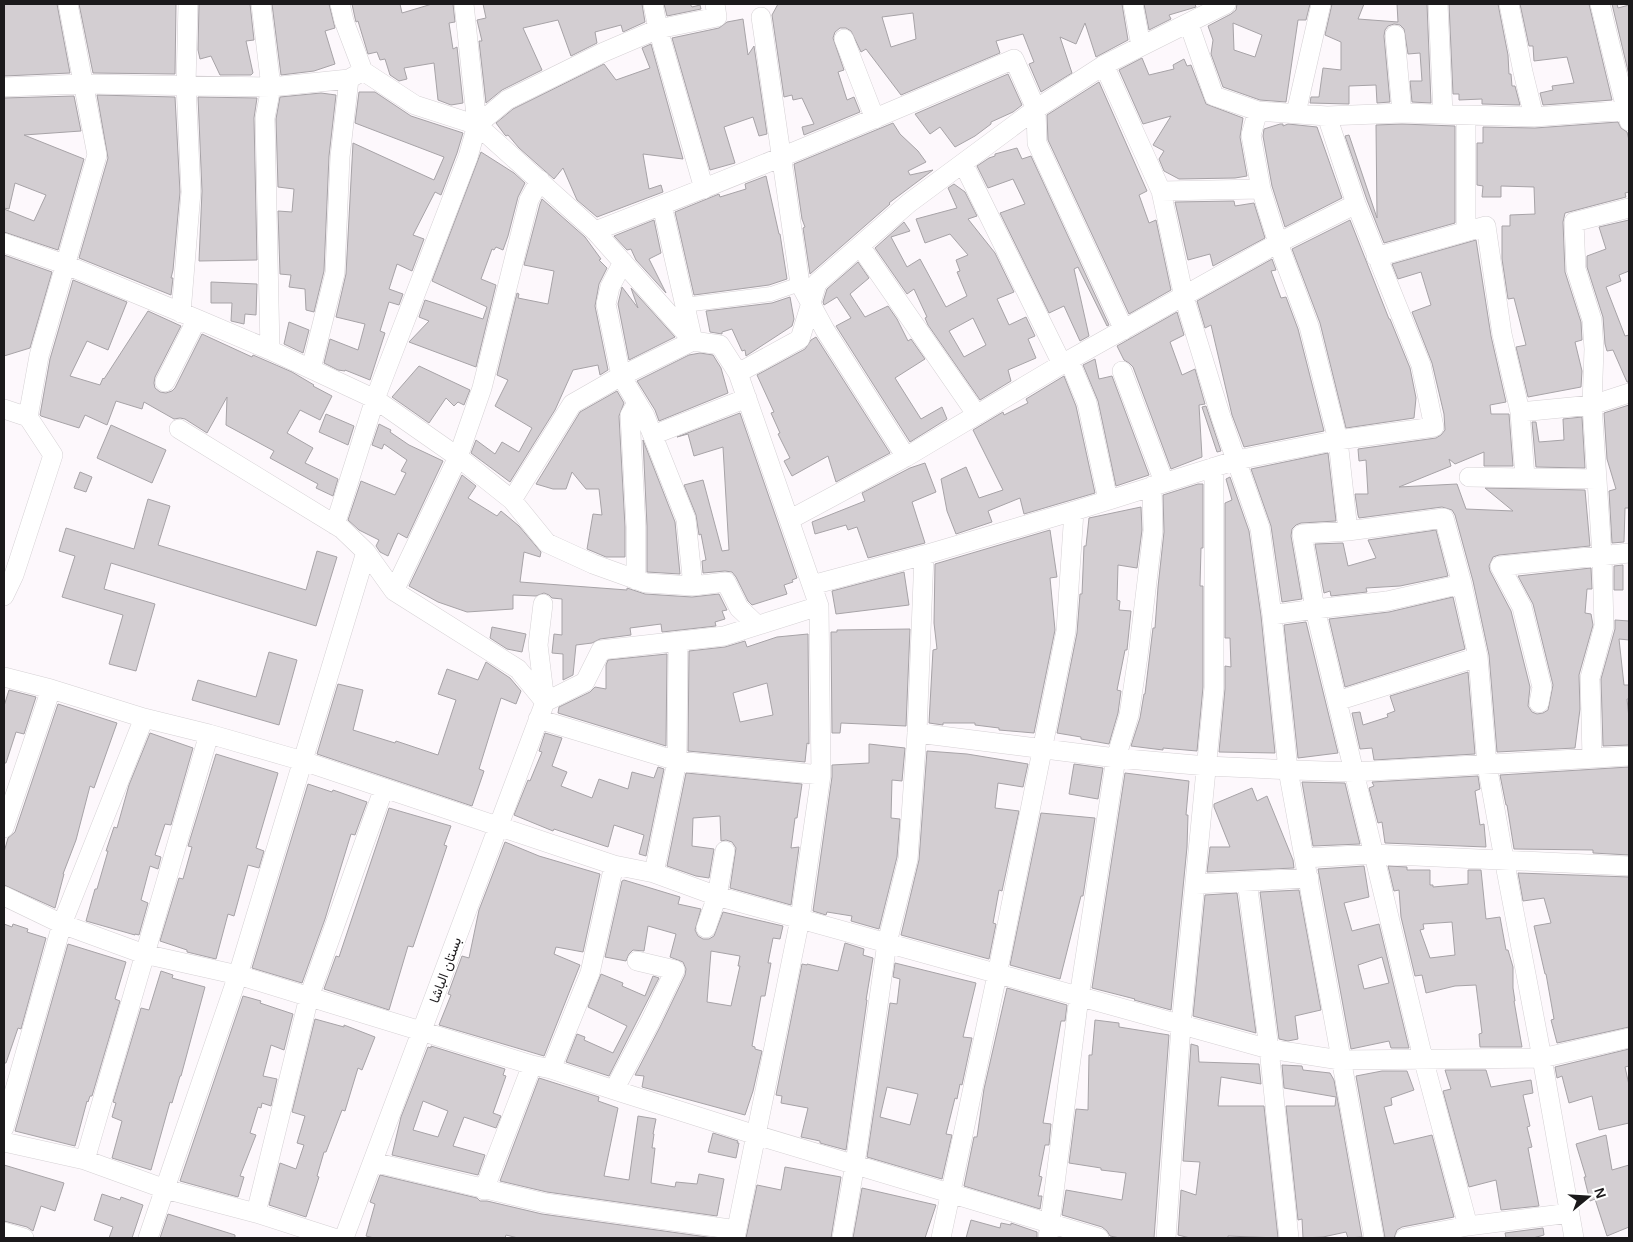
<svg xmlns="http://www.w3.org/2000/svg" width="1633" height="1242" font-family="Arial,Vazirmatn,sans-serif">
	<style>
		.building { fill: #d3ced2; stroke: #a7a3a7; fill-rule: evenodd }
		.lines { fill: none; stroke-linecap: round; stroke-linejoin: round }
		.pedestrian-casing { stroke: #d5d1d4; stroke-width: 15 }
		.minor-casing { stroke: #d5d1d4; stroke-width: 20 }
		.pedestrian { stroke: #fff; stroke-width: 14 }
		.minor { stroke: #fff; stroke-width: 19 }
		.labels { text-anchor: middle; stroke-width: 4; stroke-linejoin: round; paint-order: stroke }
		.street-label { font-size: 14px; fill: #1b191b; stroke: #fff }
	</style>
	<rect width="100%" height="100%" fill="#fdf8fc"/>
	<path class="building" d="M4,4H57L70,73L4,76Z
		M79,4H176L175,74L93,73Z
		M199,4H250L254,40L246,41L253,73L251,75H220L211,56L200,59L198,50Z
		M272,4H329L335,28L325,31L335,64L314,71L281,75Z
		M352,4H400L402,13L432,4H453L455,22L449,23L453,49L457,47L463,103L451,105L438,100L434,63L404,68L407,79L399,81L390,75L385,59L380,60L377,52L368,54L358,21L356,22L355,18Z
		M483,4H642L645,22L623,32L621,25L595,32L597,43L571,56L558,20L523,28L542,70L502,90L486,103L479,41H482L477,20L486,18Z
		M664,4H690L692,7L700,5L701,9L667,16Z
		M778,4H1122L1128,40L1096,57L1085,23L1076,44L1060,37L1072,73L1041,92L1029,64L1034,62L1023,34L996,41L1000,53L901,95L866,49L861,52L851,31L846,28H840L835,32L833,38L844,70L838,72L847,100L854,97L860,112L804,135L802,127L814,124L802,98L793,100L792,95L784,97L772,15ZM913,13L916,39L891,47L882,17Z
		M1144,4H1195L1196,7L1169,15L1171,19L1149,30Z
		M1237,4H1310L1306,20H1298L1286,102L1260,100L1223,87L1211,54L1213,40L1208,26L1231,14L1236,10ZM1233,23L1262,35L1255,57L1234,50Z
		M1332,4H1364L1358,19L1398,22L1397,4H1427L1431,103L1412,102L1410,81H1422L1420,53L1408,54L1404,29L1400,25L1394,24L1388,26L1385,30L1384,36L1390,102L1377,103L1376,85L1349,86V104L1310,103L1311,97H1319L1323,68L1341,70V42L1325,35Z
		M1449,4H1498L1508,55L1509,74H1511L1512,86H1515L1520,105L1482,104V99L1459,100V94H1453Z
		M1520,4H1589L1612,100L1543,105L1540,93L1553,90L1552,86L1574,83L1567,57L1534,61L1533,46H1529Z
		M1612,4H1617L1618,8L1629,5V75Z
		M743,19L748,55L754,46L767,134L759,136L753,117L724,127L735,163L710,170L672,38L719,28L727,22Z
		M651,44L683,159L643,154L649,189L661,185L663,192L597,217L577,200L563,168L554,179L519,148L508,135L506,136L505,135L496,123L513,109L604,64L616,80L650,68L642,48Z
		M1142,58L1149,75L1174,69L1173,65L1184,59L1187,66L1191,65L1206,104L1243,118L1240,137L1247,176L1235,178L1179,179L1164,171L1159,159L1164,151L1153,145L1171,116L1143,124L1119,70Z
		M1008,74L1022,105L1013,112L991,122V124L975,136L955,147L940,127L930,134L915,114Z
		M1099,82L1147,191L1139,195L1149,223L1156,220L1171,290L1129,314L1048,140L1047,115Z
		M359,92H375L411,116L463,133L457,153L441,195L435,192L413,235L424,239L412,271L397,264L389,289L403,294L399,305L389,302L380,331L385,333L370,380L345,370V371L338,370L324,363L330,339L358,350L365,324L336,317L346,274L353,143L434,180L444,157L355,123Z
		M321,93L336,95L329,156L324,271L314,312L306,310L305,289L289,287L291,275L280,274L278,211L292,212L294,189L278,187L276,119L280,97Z
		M97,95L175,97L180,192L173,270L171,278H173L171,295L79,258L108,158Z
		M74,96L81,131L24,135L84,159L58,250L4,232V209L34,221L46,195L15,183L9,209L4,208V98Z
		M198,97L257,98L254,118L257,260L199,261L202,191Z
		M1618,122L1621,128L1627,132L1629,140V192L1625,193L1626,197L1565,213L1563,222L1565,272L1581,322L1582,340L1575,342L1582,371L1581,387L1528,397L1516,347L1526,345L1514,298L1508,299L1502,259V226H1510V215L1535,214L1534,187L1501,186V197H1482L1483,186L1477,185V143H1483V127L1535,128Z
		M893,123L900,134L918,151L926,162L908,171L910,175L933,170L889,203L890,204L810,274L803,228L805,227L802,219L794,164Z
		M1280,124H1283V126L1288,124L1317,127L1342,198L1285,227L1272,186L1263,136L1264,129Z
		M1402,124L1455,126V223L1384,243L1367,200L1345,136L1349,135L1377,218L1376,125Z
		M1017,148L1022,159L1031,156L1109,325L1107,326L1078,267L1074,269L1089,336L1080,341L1064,306L1049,313L1000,213L1025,204L1013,179L988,188L977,166L989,158L995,156V154Z
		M481,152L514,173L525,183L518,197L508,236L503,250L496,247L494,250L492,249L481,279L496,285L476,367L409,342L429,321L419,317L425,300L483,319L487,307L432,281Z
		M766,176L779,234H780L787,279L769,285L694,295L675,212L719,194L720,197L746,189L745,184Z
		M954,184L965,192L977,216L968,219L995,253L1014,292L997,299L1009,325L1026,317L1035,336L1028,339L1036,358L1008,370L1011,381L980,400L928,325L925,318L927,317L914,289L907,294L875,248L904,222L910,231L891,237L907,267L920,259L946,307L967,296L957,272L960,271L956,260L968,255L950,234L925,243L916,219L957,208L948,188ZM973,318L986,345L964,357L949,331Z
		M542,199L585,237L601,259L599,260L607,268L599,284L595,306L608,370L600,375L598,365L573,370L555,410L510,482L471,453L476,440L495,454L502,442L519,452L532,428L495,406L508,380L497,375L517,293L519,294L518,298L548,304L554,271L524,265L540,204Z
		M1234,201L1235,206L1254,203L1265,238L1213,266L1210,254L1188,260L1175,202Z
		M654,220L661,253L649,259L666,293L636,260L631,249L627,250L614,236Z
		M1350,220L1389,319H1390L1410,368L1416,398L1414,418L1346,428L1320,323L1292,249Z
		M1629,220V271L1619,275L1621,281L1606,287L1625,336L1629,335V382H1627L1613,350L1607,351L1605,344L1603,317L1587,267V256L1606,249L1599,227Z
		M1476,240L1491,336L1506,402L1490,405L1491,414H1509L1513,466H1484V452L1455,464L1449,459L1451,466L1399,487L1457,484L1466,509L1513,511L1485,488L1585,490L1590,546L1499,555L1493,557L1489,566L1490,571L1511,611L1530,687L1528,706L1532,712L1537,714L1543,713L1548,710L1553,685L1533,604L1518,576L1591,568L1592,589H1587L1585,613L1591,614L1593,625L1579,675L1580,709L1575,748L1497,752L1489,655L1473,581L1455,515L1452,510L1442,507L1359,518L1358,515L1355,494H1368L1366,460L1359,461L1358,449L1436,438L1441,435L1445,430L1444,414L1432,363L1412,312L1431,305L1421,272L1398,279L1392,264Z
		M4,255L52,272L30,348L4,356Z
		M1272,259L1276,270L1271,271L1281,298L1286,297L1298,329L1324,431L1244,447L1232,415L1211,325L1205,328L1197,301Z
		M858,262L869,278L850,294L865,317L888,306L897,319L908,341L911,339L925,359L895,378L921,419L942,407L947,419L910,442L836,326L851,318L837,297L824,305L823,302L827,289Z
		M73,280L127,302L108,350L87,341L70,376L100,385L103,378L104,379L148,311L181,326L155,377L154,383L155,388L160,392L166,393L172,391L175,388L202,334L252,357L253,355L292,372L314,385L313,386L332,396L320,420L300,410L287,433L313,448L305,463L338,479L333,496L316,488L318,484L270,458L274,451L226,425L227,397L207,433L185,419L180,418L174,419L144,402L142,409L116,401L107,425L85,415L79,428L41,416L40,415L50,359Z
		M211,282L257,284L256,315L245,314L244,324L231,321L232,303H211Z
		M622,287L638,308L631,288L675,337L629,360L618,304Z
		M790,297L794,319L792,326L746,356L745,350L742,351L732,329L722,332V334L710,332L706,311L772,303Z
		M1177,312L1184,335L1170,342L1182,375L1195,369L1205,404L1199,405L1202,457L1171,469L1133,367L1129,363L1124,360L1117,346Z
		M289,322L309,330L303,353L284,344Z
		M816,337L890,453L836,482L828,456L792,476L784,461L790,458L778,434L780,433L771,413L774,412L757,375L805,349L811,340Z
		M700,353L713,355L721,368L728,393L659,421L655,410L637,381L689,355Z
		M1095,359L1099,379L1112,376L1149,475L1116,486L1098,401L1083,365Z
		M419,366L470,390L464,405L458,402L454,406L446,398L429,423L392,397Z
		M1064,376L1076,406L1095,493L1024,514L1020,498L988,511L992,522L956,534L947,511L941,479L966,467L979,498L1003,490L973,430L1003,412L1004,415L1028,403L1026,399Z
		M617,391L624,403L619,416L625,527V557H606L587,549L593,514L602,515L599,489H586L572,472L566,489H553L536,484L580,412Z
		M1629,405V508H1625L1624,542L1612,543L1609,491L1616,489L1607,459L1604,413Z
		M1206,406L1221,451L1217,452L1202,407Z
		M740,413L797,578L792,580L793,582L784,585L787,594L752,605L748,601L736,577L732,572L725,571L703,573L702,561L706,560L701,534L699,535L696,515L684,485L703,480L722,551L729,550L723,447L694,456L688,434L677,437Z
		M326,414L354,426L348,445L319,432Z
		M1582,417L1585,468L1536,467L1532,422H1536L1539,442L1564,440L1563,419Z
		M379,424L391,430L390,432L409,445L443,461L407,538L398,533L388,556L380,552L376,546L379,540L359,530L348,520L361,481L395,495L406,473L401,471L407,460L384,444L382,449L372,445Z
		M111,425L166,450L152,483L97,458Z
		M643,440L675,522L680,574L647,572V526Z
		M1328,453L1336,521L1301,523L1296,525L1292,529L1291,536L1302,599L1282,602L1271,526L1251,469Z
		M925,463L936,492L912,502L925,543L868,558L857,527L848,530L846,525L815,534L812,522L865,501L862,493L910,468Z
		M80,472L92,477L86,492L74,488Z
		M462,475L476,486L468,498L497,516L501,511L519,526L541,552L540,557L524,552L520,582L627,590V588L645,594L692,597L719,594L727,610L722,611L725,619L715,622L716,626L662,632L661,624L630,628L631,635L600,639L592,643L576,645L573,675L563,680V654L552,653L554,634L562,635V599L552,598L549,595L544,593L536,596L513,595V609L467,612L438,602L409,586Z
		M1230,477L1249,531L1261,616L1275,753L1219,752L1225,689V666L1231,667L1230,638H1225V503L1232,500L1226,479Z
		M1198,484H1203V548H1201L1200,586H1203V687L1197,751L1163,748V750L1131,746L1140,718L1144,694H1145L1153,628H1155L1158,587L1164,532L1163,495Z
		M148,499L170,506L158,545L306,590L317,551L337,557L316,626L111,563L104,589L155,604L136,671L109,664L123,615L62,597L75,556L59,551L66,528L134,549Z
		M1141,507L1142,530L1137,568L1118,565L1117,600L1120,601L1119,610L1131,611L1127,650H1125L1117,690L1121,691L1118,713L1109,744L1081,739V737L1057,733L1077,633L1080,594H1082L1084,546H1086L1089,518Z
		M1050,530L1057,577L1050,578L1055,630L1034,733L999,730V728L975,725V723H943V725L929,723L933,650L937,649L934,623L935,564Z
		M1436,530L1448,576L1400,586L1366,588L1367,592L1331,596L1330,591L1324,593L1315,544L1343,543L1348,566L1376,558L1368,540Z
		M1623,565V590H1614V566Z
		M904,572L909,605L836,614L832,591Z
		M1453,597L1465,649L1345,687L1329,619L1389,612Z
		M1615,620L1629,621V640L1619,639L1624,685H1629V699H1627L1629,718V745L1603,746L1601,679L1615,629Z
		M1306,622L1338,753L1298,758L1284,625Z
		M492,627L526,634L522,652L507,649L490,638Z
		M910,629L906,726L841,723L840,733H832L831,632H837V630Z
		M808,634L809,744L807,743L805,762L688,751L689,651L725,647L745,641L747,647L777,637ZM767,683L773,715L740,722L733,693Z
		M269,652L297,660L279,725L192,700L198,680L256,697Z
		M667,654L666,746L558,713L559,707L590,692L595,687L606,689V665L608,660Z
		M486,662L510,678L521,691L516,704L501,698L479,769L484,771L472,806L317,754L338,684L363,690L353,730L395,743L396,741L438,755L456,700L438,694L447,669L478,680Z
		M1468,672L1475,754L1374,760L1372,748L1360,749L1352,713L1360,712L1363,725L1388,717L1387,714L1395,711L1390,696Z
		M9,690L36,697L24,734L16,732L6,763H4V706Z
		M58,704L117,723L94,788L90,786L76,840L63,874H64L55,908L4,885V852L8,838L15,832Z
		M150,733L193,748L171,825L165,824L155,855L161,857L158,869L150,866L141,900L148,903L139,935L135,934V935L86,921L95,889H97L108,851H106L114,827L117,828L129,785Z
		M545,733L562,738L552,766L567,772L561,786L592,798L599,779L628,789L632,772L654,778L658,767L664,769L646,856L639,854L644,835L614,825L608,847L554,829L553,831L514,815L528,780L530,781L542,752L539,751Z
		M869,744L905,748L902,781L892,780L891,818L900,819L897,857L879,929L851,921L852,916L827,912L826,915L813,911L832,777V765L869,763Z
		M927,751L967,754L1028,764L1023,787L998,783L995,808L1019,811L1002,891L999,890L993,923L996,924L989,959L901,935L919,860Z
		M216,754L278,773L256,848L264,851L259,868L248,865L234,916L228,914L216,959L187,952V950L160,941L179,878L183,879L192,847L188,846Z
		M1074,764L1103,768L1098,799L1069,794Z
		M1629,767V855L1593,853V850L1514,849L1507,805H1506L1500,775Z
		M686,773L802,784L797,818H795L791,848L799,847L791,905L730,888L736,848L732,842L726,840L721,841L720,816L693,818L692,846L714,849L709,878L696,876L667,866Z
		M1125,773L1189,781L1186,815H1188L1187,847L1171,1010L1134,1000L1135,999L1092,988Z
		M1478,776L1480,789L1475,791L1480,825L1484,824L1486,847L1385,843L1382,822L1378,823L1369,788L1374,786L1372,782Z
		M1302,782L1345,783L1360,844L1313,846Z
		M308,784L332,792L333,790L367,802L355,835L351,834L325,919L302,983L252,968Z
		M1252,788L1257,801L1267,796L1293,860L1294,868L1207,872L1210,847H1230L1214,807V804Z
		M389,808L451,826L444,845L447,846L413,947L408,946L389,1010L324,989L336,956L339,957Z
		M1041,813L1095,818L1083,896H1081L1060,979L1010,965Z
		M505,842L539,856L600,874L583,952L556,947L554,954L580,965L544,1056L439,1025L451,995L448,994L462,956L469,958L479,910Z
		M1364,866L1369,897L1344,903L1352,931L1379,924L1409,1048H1391L1389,1041L1351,1049L1318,869ZM1382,957L1389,983L1364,989L1358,965Z
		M1388,866L1407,867V870H1430V885H1433V887L1468,884V870H1481L1486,919L1500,917L1506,950H1508L1513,967V988L1515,1001H1514L1522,1047H1480L1479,1034L1482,1033L1476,985L1455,986L1426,993L1422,975L1415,976L1401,917L1399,890L1394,891ZM1452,922L1455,955L1430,958L1420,930L1424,929L1423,924Z
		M1518,873L1629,877V1027L1557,1043L1551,1020L1554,1019L1546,974H1545L1534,926L1551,923L1544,898L1523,901Z
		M624,880L680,897L678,904L701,909L695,930L698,936L703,939H709L714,936L723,912L783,926L780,939L773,938L768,963H771L765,996H761L752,1046L755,1047V1049L762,1051L753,1091L745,1115L642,1087L644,1076L635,1075L660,1027L685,975L686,969L683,962L670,957L676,934L648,926L644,951L633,950L629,954L626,961L605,957L622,881ZM711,951L740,956L738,966H740L731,1006L707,1002Z
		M1299,890L1321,1010L1295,1016L1298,1039L1288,1041L1279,1039L1260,892Z
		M1237,893L1256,1033L1193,1016L1205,895Z
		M4,924L12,927L13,924L28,929L27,932L46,938L21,1029L18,1028L6,1063H4Z
		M845,943L864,949L863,955L873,958L866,1000H867L846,1150L820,1143V1141L801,1137L808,1108L781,1103L782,1096L776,1095L802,964L807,965V964L838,971Z
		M68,944L126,962L115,999L120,1001L92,1096H90L88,1102L87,1101L75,1146L15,1131Z
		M895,963L976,983L963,1037L972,1038L962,1085L960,1084L957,1099L955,1098L946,1134L952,1135L942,1179L867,1157L890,1003L897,1004L900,979L893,977ZM887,1087L918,1094L910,1125L880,1117Z
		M161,971L173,975L172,978L205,987L181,1076H180L172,1103L170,1102L151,1170L112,1158L122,1121L112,1117L116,1103L113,1102L141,1008L149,1010Z
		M601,974L623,983L622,986L645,996L653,976L659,978L609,1076L566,1062L577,1034L585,1037L584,1040L613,1053L627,1026L588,1007Z
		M1007,988L1067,1005L1065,1021H1061L1043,1123L1051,1124L1049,1145H1045L1039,1176L1042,1177L1038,1196H1042L1040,1209L964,1186L974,1137H977L984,1089Z
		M243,996L261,1001L260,1003L293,1014L284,1050L271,1045L263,1076L277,1079L271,1106L262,1103L261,1108L258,1107L250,1133L256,1135L240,1176L244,1177L238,1197L180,1181Z
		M315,1019L344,1027V1025L375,1037L362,1070L358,1068L345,1111L342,1110L326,1152H324L317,1176L319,1177L306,1217L269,1205L280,1163L296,1169L304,1145L297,1143L305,1116L292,1112Z
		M1095,1020L1119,1023V1027L1169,1035L1154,1238H1120L1110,1236L1107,1231L1102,1227L1062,1215L1066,1190L1122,1200L1126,1173L1101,1170V1168L1069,1163L1076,1109L1088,1110L1089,1055H1092Z
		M1191,1044L1198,1046L1199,1062L1259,1064L1261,1084L1221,1077L1218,1106H1264L1278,1238L1228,1236V1238H1190L1178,1235L1181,1190L1196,1195L1200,1162L1183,1161Z
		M431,1046L505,1069L503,1075L506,1076L493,1113L501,1116L496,1128L464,1117L453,1146L485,1155L478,1175L392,1155L401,1117L428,1047L431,1048ZM423,1101L448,1111L438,1137L413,1130Z
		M1629,1049V1066L1625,1067L1629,1085V1123L1599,1130L1592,1096L1569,1103L1562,1076L1557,1078L1555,1067Z
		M1282,1065L1302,1066L1303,1070L1330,1073L1334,1080L1362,1237L1348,1238L1346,1232L1323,1237L1303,1238L1302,1219L1298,1220L1286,1106H1335L1336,1097L1284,1088Z
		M1445,1070H1486L1491,1087L1531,1080L1533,1093L1523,1095L1530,1126L1527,1127L1532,1147L1528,1148L1539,1206L1501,1210L1496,1180L1469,1187L1443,1091L1451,1089Z
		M1382,1071H1407L1414,1090L1391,1098L1392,1105L1384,1107L1394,1144L1432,1135L1454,1217L1402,1227L1397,1230L1394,1238H1385L1356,1076Z
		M539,1078L599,1097L598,1101L618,1108L604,1176L629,1180L638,1116L656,1119L653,1134H654L652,1148H655L651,1183L675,1187L676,1182L697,1184L699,1174L724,1179L717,1216L547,1192L500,1181Z
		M713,1133L738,1141L737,1143H739L736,1158L708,1152Z
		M1606,1135L1612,1170L1629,1165V1227L1607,1236L1595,1199L1590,1201L1584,1177H1586L1576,1144Z
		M4,1165L64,1183L55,1211L41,1206L33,1231L27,1227L4,1221Z
		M785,1167L841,1177L831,1238H746L757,1185L781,1190Z
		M380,1175L477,1198L480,1201H487L542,1214L714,1238H518L506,1235L505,1238H374L366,1236L375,1204L370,1202Z
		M862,1188L936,1205L925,1238H853Z
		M102,1194L120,1200L121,1197L143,1205L132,1238H109L113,1227L94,1220Z
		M168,1214L235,1235V1238H160Z
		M971,1220L1000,1228L1001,1223L1011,1225V1223L1037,1232V1238H966Z
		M1543,1228L1544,1235L1533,1238H1506L1505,1233Z"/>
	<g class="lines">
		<g class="pedestrian-casing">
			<path id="pedestrian" d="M685,305L771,294L800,284"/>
		</g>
		<g class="minor-casing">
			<path id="minor" d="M261,4L271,87L265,118L270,350
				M340,4L344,21L363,71
				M653,4L658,29L704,189
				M1133,4L1141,46
				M1438,4L1443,114
				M1509,4L1523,72L1534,117
				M1600,4L1629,121
				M761,17L800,284L825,330L906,457
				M1189,24L1214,96L1258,111L1327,116L1402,113L1534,117L1629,110
				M1395,35L1402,113
				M844,39L875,119
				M1104,65L1161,191L1184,297L1221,417L1260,528L1272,615L1288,770L1374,1238
				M4,87L83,84L271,87L349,79L363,71L415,105L477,125L595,231L693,341L720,345L738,373L819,606L821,775L800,919L735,1238
				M1258,111L1251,135L1261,189L1278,243L1309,326L1338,440L1348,531
				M1296,113L1321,4
				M1466,115V231
				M477,125L507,100L604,52L658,29L717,17L715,4
				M963,163L1062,364
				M1161,191L1261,189
				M595,231C736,177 875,119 1014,59L1036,109L1037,143L1124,330
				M4,243L64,264L197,319L270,350L375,399L458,457L512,500L547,543L593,564L646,583L693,586L726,582L739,608L757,625
				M860,246L977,415
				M1376,257L1486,226L1502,334L1520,412L1525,477
				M623,262L610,287L606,304L621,376L645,416L686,519L693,586
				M181,313L191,192L186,85L188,4
				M1069,360L1087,403L1108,500
				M311,369L335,273L340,157L349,79
				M1122,371L1164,482
				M738,373L800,339L817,283L909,203L1036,109L1104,65L1226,4
				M165,382L197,319
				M4,409L28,417
				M1520,412L1592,405L1629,393
				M179,429L342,529L366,552L394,591L518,669L545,702
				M653,435L747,398
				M1469,477L1596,479
				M512,500L572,404L621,376L693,341L662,205
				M789,520L906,457L1062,364L1278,243L1356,204
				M335,525L375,399L468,157L477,125L464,4
				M636,580V527L630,415L637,403
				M812,585L924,555L1074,511L1237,460L1338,440L1434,427L1421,365L1356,204L1327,116
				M394,591L458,457L482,388L529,200L540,180
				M4,596L14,575L53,455L28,417L39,356L97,155L68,4
				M1272,615L1315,609L1387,601L1462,584
				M4,677L51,689L144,718L209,734L303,761L614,865L654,873L717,896L1269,1049L1340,1060L1542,1058L1629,1038
				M1337,701L1478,657
				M545,702L585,682L601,650L724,636L819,606
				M1539,703L1542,687L1522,607L1500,566L1629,553
				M538,719L677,761L821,775
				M917,733L1116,758L1207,766L1294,770L1354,772L1629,756
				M1592,758L1590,678L1604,626L1602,555L1592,405L1594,349L1592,320L1576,269L1574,222L1629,208
				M4,828L51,689
				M1305,858L1374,854L1629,866
				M654,873L677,761L678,641
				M1247,881L1269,1049L1289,1238
				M1196,884L1309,878
				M4,896L62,924L144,954L238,975L532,1065L551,1069L614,1090L756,1135L1099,1238
				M706,928L717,896L725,851
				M551,1069L590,973L614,865
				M614,1090L650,1022L675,970L637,961
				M4,1128L62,924L144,718
				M4,1142L85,1160L165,1189L256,1213L334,1238
				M85,1160L209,734
				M373,1162L545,1203L737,1230
				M484,1190L532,1065
				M256,1213L309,997L384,788
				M1468,1226L1423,1058L1354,772L1315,609L1302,534L1348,531L1444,518L1462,584L1478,657L1487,765L1504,859L1542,1058L1574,1238
				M4,1232L24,1238
				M148,1238L238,975L366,552
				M344,1238L545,702L538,645L543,604
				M842,1238L855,1164L887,943L908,859L917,733L924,555
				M941,1238L997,975L1066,631L1074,511
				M1048,1238L1079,997L1116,758L1129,715L1138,656L1153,531L1152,486
				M1166,1238L1181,1026L1214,688V467
				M1405,1238L1468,1226L1570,1213"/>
		</g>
		<use href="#pedestrian" class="pedestrian"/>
		<use href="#minor" class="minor"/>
	</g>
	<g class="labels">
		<g class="street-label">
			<text transform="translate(445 970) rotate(-70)" y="5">بستان الباشا</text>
		</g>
	</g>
	<rect width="1633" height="1242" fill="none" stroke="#1b191b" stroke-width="10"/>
	<g transform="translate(1588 1197) rotate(72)" stroke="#ffffff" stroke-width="4" paint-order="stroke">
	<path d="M0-4L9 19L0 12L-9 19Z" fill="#1b191b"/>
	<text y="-8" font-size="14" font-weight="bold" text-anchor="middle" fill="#1b191b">N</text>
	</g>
</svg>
